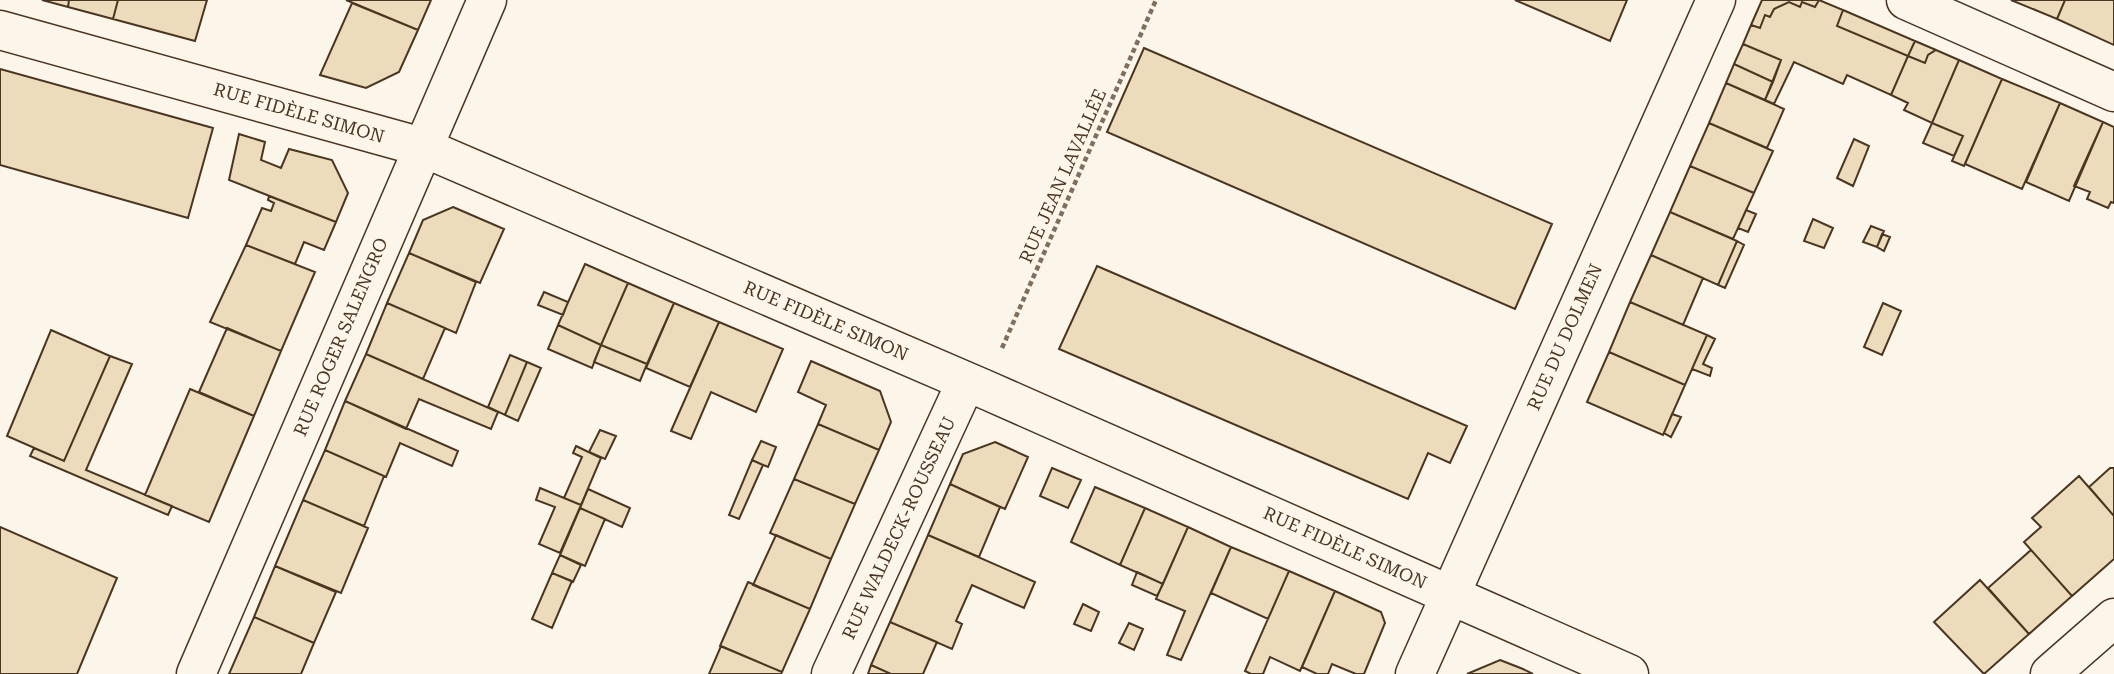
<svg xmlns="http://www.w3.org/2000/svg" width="2114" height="674" font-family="'Roboto Serif',serif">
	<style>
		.building { fill: #ecdcbc; stroke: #4a3520; stroke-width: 2 }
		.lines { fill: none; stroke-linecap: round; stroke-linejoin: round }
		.minor-casing { stroke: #4a3520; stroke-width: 41 }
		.path { stroke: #7f6f5c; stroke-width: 4.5; stroke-dasharray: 5 3.5; stroke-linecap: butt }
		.minor { stroke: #fbf6e9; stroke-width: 38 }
		.labels { text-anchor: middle; stroke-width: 5; stroke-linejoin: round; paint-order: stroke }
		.street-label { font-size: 18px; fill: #4a3520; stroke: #fbf6e9 }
	</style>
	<rect width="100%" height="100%" fill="#fbf6e9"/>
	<path class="building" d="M42,0H69L68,7Z
		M69,0H118L113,19L68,7Z
		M118,0H207L195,41L113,19Z
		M346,0H431L418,30Z
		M1515,0H1627L1610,41Z
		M1762,0H1819L1815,7L1802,2L1800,7L1789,2L1774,9L1770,17L1765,15L1760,28L1751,25Z
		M1819,0L1843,10L1837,26L1908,56L1891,95L1847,75L1843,84L1794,62L1774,104L1765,100L1781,60L1743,44L1751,25L1760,28L1765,15L1770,17L1774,9L1789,2L1800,7L1802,2L1815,7Z
		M2011,0H2065L2057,19Z
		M2065,0H2114V45L2057,19Z
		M352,3L418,30L399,72L366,88L320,75Z
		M1843,10L1915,41L1908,56L1837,26Z
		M1915,41L1936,50L1928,55L1925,63L1908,56Z
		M1743,44L1781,60L1773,82L1734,64Z
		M1144,48L1552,224L1515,309L1107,132Z
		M1936,50L1959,60L1932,123L1904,110L1908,103L1891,95L1908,56L1925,63L1928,55Z
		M1959,60L2002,79L1964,166L1952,161L1963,136L1932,123Z
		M1734,64L1773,82L1765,100L1726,83Z
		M0,69L213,128L188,218L0,165Z
		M2002,79L2060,103L2022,189L1965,164Z
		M1726,83L1784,109L1767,148L1709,123Z
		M2060,103L2103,122L2069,201L2026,182Z
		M2103,122L2114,127V203L2111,202L2108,208L2087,199L2090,192L2074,186Z
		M1709,123L1773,151L1754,193L1690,166Z
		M1932,123L1963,136L1954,156L1923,143Z
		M239,134L265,142L261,160L281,168L289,149L332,160L348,193L336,222L229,180Z
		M1854,139L1869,146L1853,186L1837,178Z
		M1690,166L1754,193L1733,239L1670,212Z
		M269,196L336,222L324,250L304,242L295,264L246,245L262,208L271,211L274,203L268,200Z
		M453,207L504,229L480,283L409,253L423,220Z
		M1746,210L1756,214L1748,232L1738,228Z
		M1670,212L1737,241L1718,285L1651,255Z
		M1813,219L1833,228L1824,248L1804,241Z
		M1871,226L1884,231L1877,247L1863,242Z
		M1882,234L1890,237L1884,251L1877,247Z
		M1737,241L1744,245L1725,288L1718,285Z
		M246,245L315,272L281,351L210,322Z
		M409,253L476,282L456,333L387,303Z
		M1651,255L1703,278L1683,325L1630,302Z
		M585,264L628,283L601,345L558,325Z
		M1097,266L1467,426L1450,463L1428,453L1408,499L1059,349Z
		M628,283L674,303L647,364L601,345Z
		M544,292L568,302L563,315L538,305Z
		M1630,302L1707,335L1685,385L1609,352Z
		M387,303L445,328L423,379L366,354Z
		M674,303L719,322L690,387L646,368Z
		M1883,303L1901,311L1882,355L1864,347Z
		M719,322L783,349L756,412L711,392L691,439L671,431Z
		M558,325L601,345L592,368L548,349Z
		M227,328L281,351L254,416L199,392Z
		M51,330L110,356L64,461L7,436Z
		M1707,335L1715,339L1703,364L1712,368L1710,376L1692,369Z
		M601,345L647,364L640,381L594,362Z
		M1609,352L1685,385L1663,435L1587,402Z
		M366,354L498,412L491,429L419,399L406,429L345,401Z
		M510,355L527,362L505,415L488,407Z
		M110,356L132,364L86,470L172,506L168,515L30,456L34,448L64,461Z
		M811,361L880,391L891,422L879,450L818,424L826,405L798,392Z
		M527,362L541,368L518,421L505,415Z
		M190,389L254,416L209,522L145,495Z
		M345,401L458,451L452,466L400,443L386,477L325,450Z
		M1672,414L1681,417L1671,437L1664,433Z
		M818,424L879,450L855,504L794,479Z
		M600,430L616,436L605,459L589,452Z
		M761,441L776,447L768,467L752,460Z
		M995,442L1028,457L1005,509L950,484L963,454Z
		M576,446L601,458L581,505L564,498L582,457L573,453Z
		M325,450L384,476L364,526L303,500Z
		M752,460L763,465L739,519L729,515Z
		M1052,468L1081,480L1068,508L1040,496Z
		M2110,468H2114V516L2089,487Z
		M2079,476L2114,516V559L2072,596L2024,542L2041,527L2032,518Z
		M794,479L855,504L831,559L770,533Z
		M950,484L1000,507L979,557L928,535Z
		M1095,487L1145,508L1120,565L1071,542Z
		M540,488L581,505L560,553L539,544L555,507L536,500Z
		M588,489L630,508L622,527L580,508Z
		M303,500L368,528L341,593L275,566Z
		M580,508L605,519L585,566L560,555Z
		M1145,508L1188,527L1163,584L1120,565Z
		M0,527L117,578L77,674H0Z
		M1188,527L1231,547L1181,660L1167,655L1185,611L1156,599Z
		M776,535L831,559L810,609L753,585Z
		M928,535L1035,582L1024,608L972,585L956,621L962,624L952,649L890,622Z
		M1231,547L1289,571L1268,619L1211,593Z
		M2031,550L2072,596L2029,634L1988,588Z
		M560,555L581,565L573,582L552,573Z
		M275,566L336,592L314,643L254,617Z
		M1289,571L1335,591L1300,671L1270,657L1263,674H1251L1245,671Z
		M1137,572L1163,584L1157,596L1132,585Z
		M552,573L572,581L552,628L532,619Z
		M1980,580L2029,634L1984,674L1934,622Z
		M748,582L810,609L782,672L720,646Z
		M1335,591L1381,612L1385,623L1364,674H1356L1332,664L1328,674H1317L1302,667Z
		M1083,604L1099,612L1091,631L1074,624Z
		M254,617L314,643L301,674H229Z
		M890,622L937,642L923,674H891L871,665Z
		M1129,623L1143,629L1134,650L1119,643Z
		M721,646L782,672L781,674H709Z
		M1500,660L1523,669L1533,674H1467Z
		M871,665L891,674H868Z"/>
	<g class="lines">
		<g class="minor-casing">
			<path id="minor" d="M1906,0L2114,92
				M0,30L422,147L984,389L1629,674
				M196,674L487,0
				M831,674L966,382
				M1415,674L1716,0
				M2050,674L2114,618"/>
		</g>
		<path class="path" d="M1002,348L1156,0"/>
		<use href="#minor" class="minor"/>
	</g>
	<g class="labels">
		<g class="street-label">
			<text transform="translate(299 113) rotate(16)" y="6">RUE FIDÈLE SIMON</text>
			<text transform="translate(1063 176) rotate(-66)" y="6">RUE JEAN LAVALLÉE</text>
			<text transform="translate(826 321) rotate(23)" y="6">RUE FIDÈLE SIMON</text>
			<text transform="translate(341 337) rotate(-67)" y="6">RUE ROGER SALENGRO</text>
			<text transform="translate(1565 337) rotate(-66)" y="6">RUE DU DOLMEN</text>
			<text transform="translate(899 528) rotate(-65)" y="6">RUE WALDECK-ROUSSEAU</text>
			<text transform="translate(1345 548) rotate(24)" y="6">RUE FIDÈLE SIMON</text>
		</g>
	</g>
</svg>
